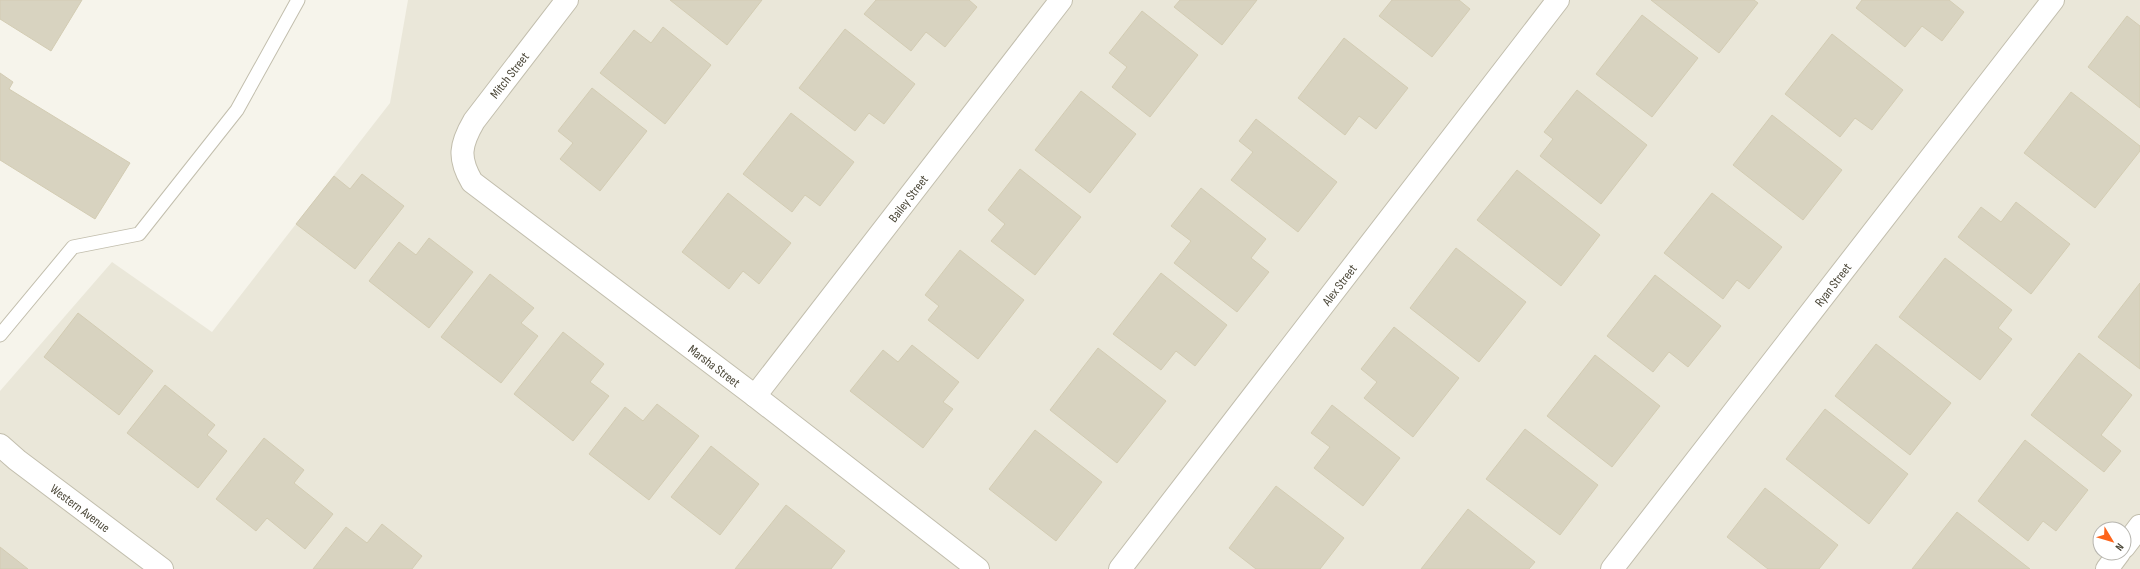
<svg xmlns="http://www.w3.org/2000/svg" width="2140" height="569" font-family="'Sofia Sans Condensed',sans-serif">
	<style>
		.residential { fill: #eae7d9; fill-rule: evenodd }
		.building { fill: #d8d3c0; stroke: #d3ccb3 }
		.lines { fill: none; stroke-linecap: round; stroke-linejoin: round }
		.lane-casing { stroke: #c2bead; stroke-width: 15 }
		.street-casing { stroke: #c2bead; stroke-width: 24 }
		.lane { stroke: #fff; stroke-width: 13 }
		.street { stroke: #fff; stroke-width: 22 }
		.labels { text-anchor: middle; stroke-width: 3.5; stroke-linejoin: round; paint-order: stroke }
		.street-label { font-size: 13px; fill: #4b4738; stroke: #fff }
	</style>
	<rect width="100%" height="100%" fill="#f6f4eb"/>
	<path class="residential" d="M408,0H2140V569H0V391L112,262L212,332L390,103ZM2100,529H2124V553H2100Z"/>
	<path class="building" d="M0,0H82L51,51L0,19Z
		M670,0H762L727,45Z
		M876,0H969L977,7L945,47L926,32L911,51L864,14Z
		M1180,0H1257L1222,45L1174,7Z
		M1392,0H1459L1470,9L1432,57L1379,16Z
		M1651,0H1754L1758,3L1719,53Z
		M1862,0H1949L1964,12L1942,41L1922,26L1905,47L1856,8Z
		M1142,11L1198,55L1150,117L1112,87L1127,67L1109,53Z
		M1642,15L1698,58L1652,117L1596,74Z
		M2127,16L2140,26V108L2088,67Z
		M663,27L711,65L665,124L600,73L634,30L651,43Z
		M845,29L915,84L884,124L869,113L855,131L799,88Z
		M1832,34L1903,90L1872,130L1855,118L1840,137L1785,94Z
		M1344,38L1408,88L1376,129L1359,116L1345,135L1298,98Z
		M0,73L13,82L9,89L130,163L95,219L0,160Z
		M592,88L647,131L600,191L560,159L573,143L558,131Z
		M1577,90L1647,145L1601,204L1540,156L1553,139L1544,132Z
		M1081,91L1136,134L1090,193L1035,150Z
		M2071,92L2140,146V151L2095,208L2024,153Z
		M791,113L854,162L820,206L805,195L792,212L743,174Z
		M1772,115L1842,170L1803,220L1733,165Z
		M1256,119L1337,182L1298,232L1231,180L1253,152L1239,141Z
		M1020,169L1081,217L1035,275L991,241L1005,224L988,210Z
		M1517,170L1600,235L1561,286L1477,220Z
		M362,174L404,206L355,269L296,224L334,176L350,189Z
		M1201,188L1266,239L1251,258L1269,272L1237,312L1174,263L1191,241L1171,226Z
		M728,193L791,243L759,284L743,271L729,289L682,252Z
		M1712,193L1782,247L1749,289L1737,280L1723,299L1664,253Z
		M2016,202L2070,244L2031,294L1958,237L1981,207L2001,222Z
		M429,238L473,272L429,328L369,281L399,242L416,255Z
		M1456,248L1526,302L1479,362L1410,308Z
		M960,250L1024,300L978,359L928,320L939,306L925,295Z
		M1945,258L2012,310L1998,328L2012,339L1980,380L1899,317Z
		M1161,273L1227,325L1195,366L1176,351L1161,370L1113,334Z
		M490,274L534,308L521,323L538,336L501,383L441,337Z
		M1655,275L1721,326L1688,367L1669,352L1653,372L1607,336Z
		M2140,283V369L2098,337Z
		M78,313L153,371L119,415L44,357Z
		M1394,327L1459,378L1413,437L1364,398L1377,382L1361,369Z
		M563,332L604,364L590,382L609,396L573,441L514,394Z
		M1876,344L1951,403L1910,455L1835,396Z
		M912,345L959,382L943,402L953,409L923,448L850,391L883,350L898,362Z
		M1098,348L1166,401L1117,463L1050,410Z
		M2079,353L2132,395L2101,435L2121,451L2104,472L2031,415Z
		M1595,355L1660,406L1612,467L1547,416Z
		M165,385L215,425L207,435L227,451L198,488L127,433Z
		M657,404L699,436L649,500L589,454L625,407L643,421Z
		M1332,405L1400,458L1363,506L1314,468L1330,447L1311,433Z
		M1825,409L1908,474L1869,524L1786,459Z
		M1525,429L1598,485L1560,535L1486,479Z
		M1035,430L1102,482L1056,541L989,489Z
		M264,438L304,470L294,483L333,514L305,549L267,518L256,531L216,499Z
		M2025,440L2088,490L2056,531L2043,521L2028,541L1978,501Z
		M711,446L759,484L720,535L671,497Z
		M1276,486L1344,538L1320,569H1256L1229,548Z
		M1765,488L1838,545L1819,569H1768L1727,537Z
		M786,505L845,551L831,569H735Z
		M1468,509L1535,562L1529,569H1421Z
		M1957,512L2030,569H1912Z
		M382,524L422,556L412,569H313L346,527L367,543Z
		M0,547L28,569H0Z"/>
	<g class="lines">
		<g class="lane-casing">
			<path id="lane" d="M0,335L73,247L139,234L237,110L298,0"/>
		</g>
		<g class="street-casing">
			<g id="street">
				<path id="s1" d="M567,0L474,121C460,145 458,158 472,182L755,396L978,569"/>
				<path id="s2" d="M755,396L1061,0"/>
				<path id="s3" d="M0,445L17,460L162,569"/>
				<path d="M2124,547L2140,526"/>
				<path id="s4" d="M1120,569L1558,0"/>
				<path id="s5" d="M1612,569L2053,0"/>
				<path d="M2107,569L2119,553"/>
			</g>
		</g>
		<use href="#lane" class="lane"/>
		<use href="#street" class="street"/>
	</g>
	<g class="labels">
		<g class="street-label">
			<text transform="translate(509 75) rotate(-52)" y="5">Mitch Street</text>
			<text dy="5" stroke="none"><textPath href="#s2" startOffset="250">Bailey Street</textPath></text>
			<text dy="5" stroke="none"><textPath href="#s4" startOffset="359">Alex Street</textPath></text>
			<text dy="5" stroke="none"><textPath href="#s5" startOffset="360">Ryan Street</textPath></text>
			<text dy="5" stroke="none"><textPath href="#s1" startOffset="522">Marsha Street</textPath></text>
			<text dy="5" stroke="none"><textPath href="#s3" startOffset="102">Western Avenue</textPath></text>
		</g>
	</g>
	<g transform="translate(2112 541) rotate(128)"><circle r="19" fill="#ffffff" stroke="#b7b5af"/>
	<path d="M0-3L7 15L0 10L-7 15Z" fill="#fd641b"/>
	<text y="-6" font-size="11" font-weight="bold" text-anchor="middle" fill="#4b4738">N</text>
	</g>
</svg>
